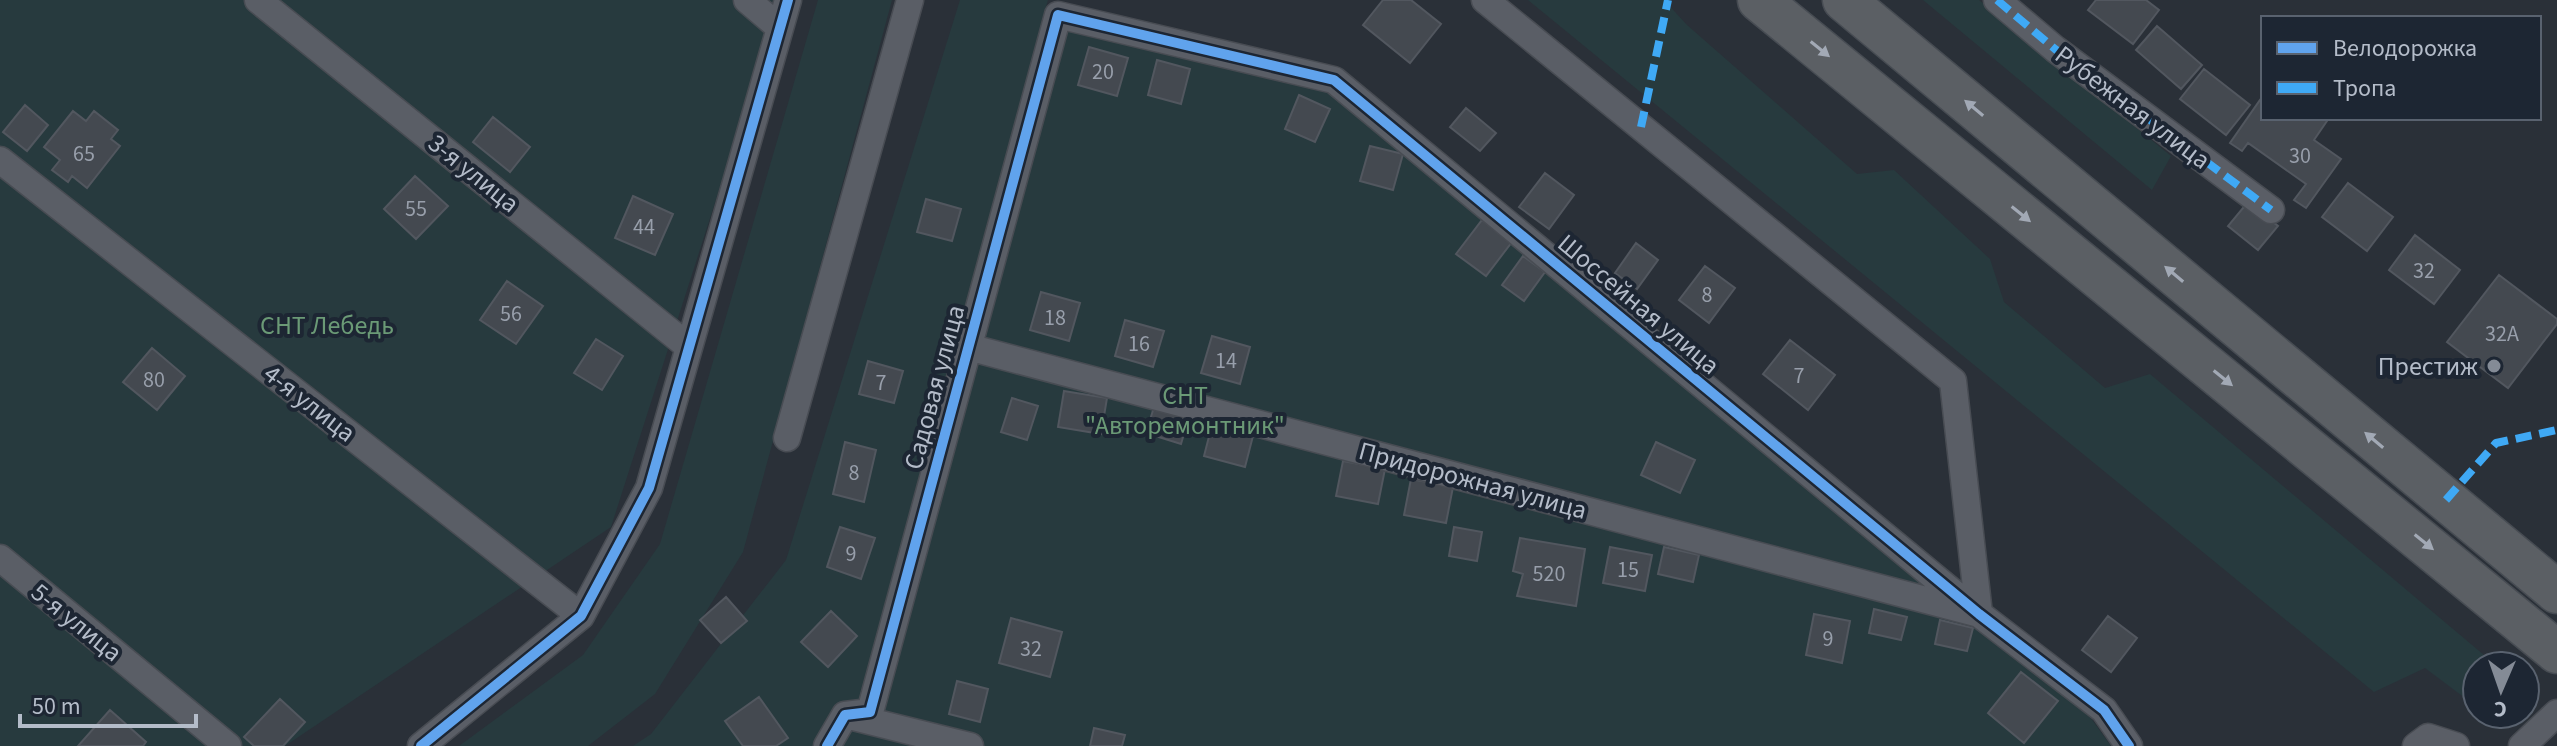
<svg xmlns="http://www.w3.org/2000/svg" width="2557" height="746" font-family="'Source Sans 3',sans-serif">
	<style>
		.green { fill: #273a3e }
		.building { fill: #444950; stroke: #52575f; stroke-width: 2 }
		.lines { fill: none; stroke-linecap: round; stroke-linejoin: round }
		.minor-casing { stroke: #484c53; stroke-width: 29 }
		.trunk-casing { stroke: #474c53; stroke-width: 45 }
		.minor { stroke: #5a5e66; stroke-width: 26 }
		.trunk { stroke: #5b5f64; stroke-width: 42 }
		.quiet { stroke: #3fa9f5; stroke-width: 8; stroke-dasharray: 16 8; stroke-linecap: butt }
		.cycleway-casing { stroke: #1d2633; stroke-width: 15 }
		.cycleway { stroke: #60a3ed; stroke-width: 10 }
		.oneway { fill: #a2a9b5 }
		.poi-dot { fill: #848b96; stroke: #1d2633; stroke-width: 3 }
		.labels { text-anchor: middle; stroke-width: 8; stroke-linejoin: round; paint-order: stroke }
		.number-label { font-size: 22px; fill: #989fab }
		.street-label { font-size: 26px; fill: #b4bcc9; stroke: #1d2633 }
		.park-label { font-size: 26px; fill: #6b9a76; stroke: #1d2633 }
		.poi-label { font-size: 26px; fill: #b4bcc9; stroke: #1d2633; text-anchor: end }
	</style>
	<rect width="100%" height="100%" fill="#2a3038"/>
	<path class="green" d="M0,0H780L611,527L285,746H0Z
		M818,0H892L743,552L655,694L588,746H459L583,655L660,544Z
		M960,0H1048L1041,23L1324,88L2090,717L2111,746H633L651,734L786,560Z
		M1528,0H1664L1687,25L1857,174L1894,170L1990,259L2004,302L2105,388L2150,374L2497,666H2477V707L2425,668L2374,692Z
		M1923,0H1979L2171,156L2152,190Z"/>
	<path class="building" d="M1383,0H1411L1441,24L1410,63L1363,25Z
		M2096,0H2146L2159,10L2133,44L2088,10Z
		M2157,26L2202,65L2181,89L2136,50Z
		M1089,47L1128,58L1117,96L1078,85Z
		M1157,60L1190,69L1181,104L1148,95Z
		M2204,69L2250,105L2226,135L2180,99Z
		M1299,95L1330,109L1315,142L1285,129Z
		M2260,100L2263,102V118H2329L2314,140L2341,159L2306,208L2294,200L2306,184L2248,143L2242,151L2230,143Z
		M25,105L48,125L27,151L3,132Z
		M1466,108L1496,133L1480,151L1450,127Z
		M73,111L86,121L94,111L118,130L111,139L120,146L87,188L72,176L68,182L52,170L60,160L44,147Z
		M493,117L530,147L510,172L473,142Z
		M1370,146L1403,154L1393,190L1360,181Z
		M1545,173L1574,195L1549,229L1519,207Z
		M415,176L448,206L416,239L384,209Z
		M2348,183L2393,217L2367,251L2322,217Z
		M633,196L673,214L655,255L615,238Z
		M926,199L961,209L952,241L917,232Z
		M2248,202L2278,226L2258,250L2228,226Z
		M1482,220L1512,242L1486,276L1456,254Z
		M2415,235L2460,270L2434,304L2389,270Z
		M1636,243L1658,260L1637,289L1615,273Z
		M1523,256L1545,272L1524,301L1502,285Z
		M1705,266L1735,288L1709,323L1679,300Z
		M2499,275L2557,319V324L2508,388L2447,342Z
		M507,281L543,306L516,344L480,320Z
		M1041,292L1080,303L1069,341L1030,330Z
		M1125,320L1164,331L1153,367L1115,356Z
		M1212,336L1250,347L1240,384L1201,373Z
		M596,339L623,356L602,390L574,373Z
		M1790,340L1835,375L1808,410L1763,374Z
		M152,348L185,376L157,410L123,382Z
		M868,361L903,371L894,403L859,394Z
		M1064,391L1107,398L1101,434L1058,427Z
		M1012,398L1038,406L1027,440L1001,432Z
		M1154,407L1189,417L1181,444L1146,433Z
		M1213,421L1254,432L1245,467L1204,456Z
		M845,442L876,450L864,502L833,494Z
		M1656,442L1695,460L1680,493L1641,475Z
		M1343,461L1385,469L1378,504L1336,496Z
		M1411,479L1453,487L1446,523L1404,515Z
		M840,527L875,538L861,579L827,567Z
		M1454,527L1482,532L1477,561L1449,556Z
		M1520,538L1585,549L1576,606L1517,596L1523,574L1513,571Z
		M1610,547L1652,555L1645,591L1603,583Z
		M1664,547L1699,555L1693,582L1658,574Z
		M726,597L747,621L721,643L700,620Z
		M1874,609L1907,617L1901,640L1869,633Z
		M831,611L857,636L828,667L801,642Z
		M1814,614L1850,621L1842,663L1806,655Z
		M2108,616L2137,638L2111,672L2082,650Z
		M1011,618L1062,632L1050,677L999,663Z
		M1940,620L1973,628L1967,651L1935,644Z
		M2021,672L2058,701L2024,743L1988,713Z
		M957,681L988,689L980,722L949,714Z
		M759,697L788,738L776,746H743L725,721Z
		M280,699L305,722L283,746H254L244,737Z
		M110,710L146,742L143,746H78Z
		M1094,728L1125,735L1122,746H1090Z"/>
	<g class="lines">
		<g class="minor-casing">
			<path id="minor" d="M258,0L689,347
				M747,0L780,28
				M1997,0L2055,49L2271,210
				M0,160L581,616
				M968,347L1979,614L1953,381L1485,0
				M787,438L910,0
				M0,558L228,746
				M849,716L970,746
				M421,746L581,616L649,488L788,0
				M827,746L845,715L870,712L1058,15L1334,80L1979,614L2104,710L2129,746
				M2416,746L2428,737L2456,746
				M2522,746L2557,713"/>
		</g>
		<g class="trunk-casing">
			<path id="trunk" d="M1759,0L2557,652
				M1844,0L2557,592"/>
		</g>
		<use href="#minor" class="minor"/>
		<use href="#trunk" class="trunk"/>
		<path class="quiet" d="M1997,0L2055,49L2271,210
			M1641,127L1668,0
			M2446,500L2496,443L2557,430"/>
		<g class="cycleway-casing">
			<path id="cycleway" d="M421,746L581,616L649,488L788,0
				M827,746L845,715L870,712L1058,15L1334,80L1979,614L2104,710L2129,746"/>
		</g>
		<use href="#cycleway" class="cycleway"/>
	</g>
	<defs><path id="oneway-solid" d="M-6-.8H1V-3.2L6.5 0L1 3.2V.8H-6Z" transform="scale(2)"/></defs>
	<g class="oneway">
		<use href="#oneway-solid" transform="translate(1820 49) rotate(39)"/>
		<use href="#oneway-solid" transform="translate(1974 108) rotate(-140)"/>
		<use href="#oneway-solid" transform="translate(2021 214) rotate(39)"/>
		<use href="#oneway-solid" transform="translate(2174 274) rotate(-140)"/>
		<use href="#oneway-solid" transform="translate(2223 378) rotate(39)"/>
		<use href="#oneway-solid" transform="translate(2374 440) rotate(-140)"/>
		<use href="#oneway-solid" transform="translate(2424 542) rotate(39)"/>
	</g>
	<circle class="poi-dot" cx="2494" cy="366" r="8"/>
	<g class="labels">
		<g class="number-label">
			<text x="1103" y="79">20</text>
			<text x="84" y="161">65</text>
			<text x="2300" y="163">30</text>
			<text x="416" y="216">55</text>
			<text x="644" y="234">44</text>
			<text x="2424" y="278">32</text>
			<text x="1707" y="302">8</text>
			<text x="511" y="321">56</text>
			<text x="1055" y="325">18</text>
			<text x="2502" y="341">32А</text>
			<text x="1139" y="351">16</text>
			<text x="1226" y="368">14</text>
			<text x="1799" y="383">7</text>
			<text x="154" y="387">80</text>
			<text x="881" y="390">7</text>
			<text x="854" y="480">8</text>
			<text x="851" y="561">9</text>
			<text x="1628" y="577">15</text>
			<text x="1549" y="581">520</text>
			<text x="1828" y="646">9</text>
			<text x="1031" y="656">32</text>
		</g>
		<g class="street-label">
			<text transform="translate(2133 107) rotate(37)" y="9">Рубежная улица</text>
			<text transform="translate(474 173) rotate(39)" y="9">3-я улица</text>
			<text transform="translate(1639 304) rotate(40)" y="9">Шоссейная улица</text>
			<text transform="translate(934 387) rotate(-75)" y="9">Садовая улица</text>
			<text transform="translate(310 403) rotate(38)" y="9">4-я улица</text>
			<text transform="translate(1473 480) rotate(15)" y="9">Придорожная улица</text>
			<text transform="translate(77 622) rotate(39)" y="9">5-я улица</text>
		</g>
		<g class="park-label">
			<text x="327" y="334">СНТ Лебедь</text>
			<text x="1185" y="404">СНТ<tspan x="1185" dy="30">"Авторемонтник"</tspan></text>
		</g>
		<g class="poi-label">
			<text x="2478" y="375">Престиж</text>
		</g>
	</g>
	<rect x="2261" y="16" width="280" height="104" fill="#1d2633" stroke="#59626f" stroke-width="2"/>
	<rect x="2277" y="42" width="40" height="12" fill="#60a3ed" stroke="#59626f" stroke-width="2"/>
	<text x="2333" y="56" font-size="24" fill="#b4bcc9">Велодорожка</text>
	<rect x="2277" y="82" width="40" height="12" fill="#3fa9f5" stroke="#59626f" stroke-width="2"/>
	<text x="2333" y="96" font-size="24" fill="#b4bcc9">Тропа</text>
	<g transform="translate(2501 690) rotate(182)"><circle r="38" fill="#1d2633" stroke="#59626f" stroke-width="2"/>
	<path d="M0-6L14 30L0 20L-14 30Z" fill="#848b96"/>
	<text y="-12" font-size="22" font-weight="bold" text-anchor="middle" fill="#b4bcc9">С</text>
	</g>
	<path d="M20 714v12h176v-12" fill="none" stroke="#b4bcc9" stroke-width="4"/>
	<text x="32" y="714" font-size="24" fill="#b4bcc9" stroke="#1d2633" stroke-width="6" paint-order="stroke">50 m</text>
</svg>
